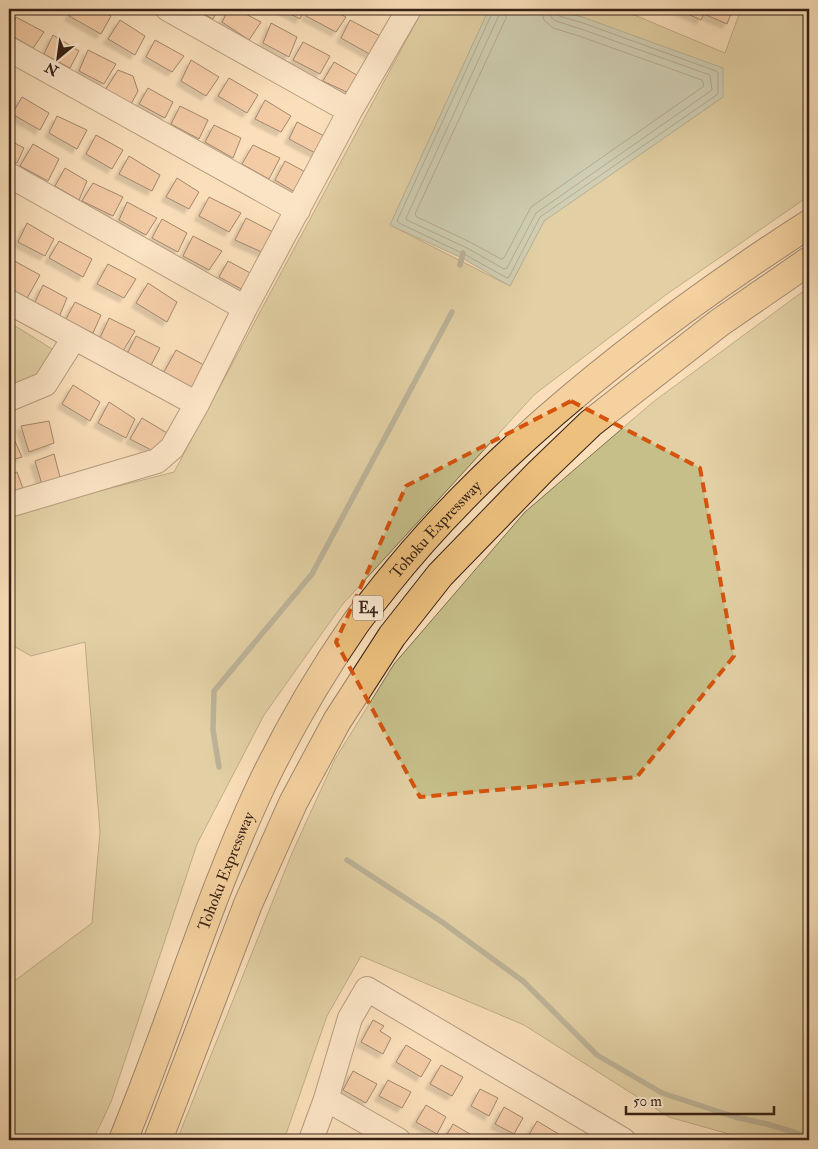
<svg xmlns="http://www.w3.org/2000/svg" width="818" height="1149" font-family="'IM FELL Double Pica',serif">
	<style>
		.green { fill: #c6bf8a; stroke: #7e7050 }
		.water { fill: #9ebdad; stroke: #747e70 }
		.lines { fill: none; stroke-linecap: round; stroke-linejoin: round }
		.shore { stroke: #6a6e61; stroke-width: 1 }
		.stream { stroke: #747e70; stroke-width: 5.5 }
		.building { fill: #ebb48d; stroke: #362015; filter: url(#shadow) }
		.minor-casing { stroke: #67503e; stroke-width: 26 }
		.highway-casing { stroke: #362015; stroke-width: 30 }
		.minor { stroke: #fcead2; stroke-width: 24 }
		.highway { stroke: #edc07d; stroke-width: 28 }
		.marked { fill: none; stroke: #d6530d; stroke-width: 4; stroke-dasharray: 10 6; stroke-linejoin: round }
		.labels { text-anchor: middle; stroke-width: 4; stroke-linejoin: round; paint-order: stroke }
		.shield { fill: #fcead2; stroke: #715d4e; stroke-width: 1 }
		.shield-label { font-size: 15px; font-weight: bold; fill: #362015 }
		.street-label { font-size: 16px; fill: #362015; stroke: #fcead2 }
	</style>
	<defs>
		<filter id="shadow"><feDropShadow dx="-4.5" dy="4.5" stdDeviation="1" flood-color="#0004"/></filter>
	</defs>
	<rect width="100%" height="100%" fill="#fadfba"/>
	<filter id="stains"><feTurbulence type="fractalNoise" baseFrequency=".004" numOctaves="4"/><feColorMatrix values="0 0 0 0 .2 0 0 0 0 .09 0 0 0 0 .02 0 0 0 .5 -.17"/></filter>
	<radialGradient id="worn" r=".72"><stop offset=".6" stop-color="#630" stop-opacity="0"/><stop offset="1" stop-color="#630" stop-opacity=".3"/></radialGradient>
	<path class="green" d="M423,9H489L390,225L510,286L544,221L723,97L585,18L552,9H620L725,53L741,9H809V196L667,294L535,394L342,605L264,715L197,844L111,1102L93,1140H9V985L92,923L100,832L85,642L31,656L10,644L9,514L174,472Z
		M809,287V1140H750L669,1117L524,1025L361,956L327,1016L284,1140H177L292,853L335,759L394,664L525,512L653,402Z
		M9,322L60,354L38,378L9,389Z"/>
	<path class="water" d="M489,9H552L585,18L723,68V97L544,221L510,286L462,258L390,225Z"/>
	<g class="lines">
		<path class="shore" d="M494,9L397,221L399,223L464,254L507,278L509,277L540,217L718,94V73L716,71L583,23L559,16L556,13L555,9
			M500,9L499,15L406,218L407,220L467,248L504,269L507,268L536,213L712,90L710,75L581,29L556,21L551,17L549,9
			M507,9L506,18L415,214L417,217L470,242L501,259L504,258L531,207L704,86L702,80L579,36L553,28L544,20L541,9"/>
		<path class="stream" d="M460,265L463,253
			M219,767L213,730L214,691L312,574L452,312
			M347,860L442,922L523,981L597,1055L662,1093L735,1117L767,1124L809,1137"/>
	</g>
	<path class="building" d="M73,9H98L111,16L101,34L69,16Z
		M195,9H218L213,19Z
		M229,9H236L261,22L249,40L222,22Z
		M281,9H305L300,19Z
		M310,9H331L346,17L336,32L306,16Z
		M677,9H733L727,24L704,14L701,20Z
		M16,17L44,32L33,48L9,34Z
		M120,20L145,36L135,55L108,39Z
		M350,20L382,37L373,56L341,38Z
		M271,23L297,37L289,57L263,43Z
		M53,35L79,51L70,68L44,54Z
		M155,40L184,56L172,72L146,57Z
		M303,42L330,56L320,74L293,60Z
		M88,50L116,64L104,84L79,71Z
		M191,60L219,77L206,96L181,81Z
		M334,62L362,78L351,94L323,81Z
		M118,70L133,76L138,91L130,106L104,92Z
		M229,78L258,95L247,113L218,96Z
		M148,88L173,102L165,118L139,104Z
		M22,97L49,113L40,130L12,114Z
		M265,100L291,116L281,132L255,119Z
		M180,106L208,120L199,139L171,124Z
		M57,116L87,130L77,149L49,133Z
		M297,122L328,138L319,155L289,139Z
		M214,125L241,138L233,158L205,142Z
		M96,135L123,150L112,169L86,154Z
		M9,140L24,148L17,163L9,159Z
		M33,144L59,159L48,181L20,166Z
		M253,145L280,158L269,179L242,164Z
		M129,156L160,175L152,191L119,174Z
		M285,161L311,175L300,195L275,180Z
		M65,168L87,181L79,200L55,186Z
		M177,178L199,192L189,209L166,197Z
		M93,183L123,197L113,216L82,201Z
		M209,197L241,213L229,232L199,216Z
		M127,202L157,218L146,235L119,220Z
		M246,218L277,234L266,254L235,240Z
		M162,219L187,233L178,252L152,238Z
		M27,223L54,239L45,256L18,242Z
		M193,236L222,251L209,270L183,256Z
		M59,241L92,259L83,277L49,258Z
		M9,258L40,275L26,300L9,289Z
		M228,261L256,276L249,293L219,277Z
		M108,264L136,279L124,298L97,284Z
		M148,283L177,302L167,322L136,303Z
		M43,285L67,298L59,317L34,304Z
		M75,302L101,315L93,333L65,321Z
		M109,318L135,331L123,351L100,338Z
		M136,336L160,348L149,369L127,354Z
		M176,350L204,365L191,390L163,374Z
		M73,385L100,402L90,421L62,404Z
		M109,402L135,419L126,438L98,423Z
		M142,418L167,433L155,452L130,439Z
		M49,421L54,443L29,452L21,426Z
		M10,430L22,457L9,461V431Z
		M54,454L61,481L43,488L35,461Z
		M17,472L25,494L9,502V475Z
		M373,1020L384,1026L380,1031L391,1038L383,1054L361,1042Z
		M406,1045L431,1060L421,1077L396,1062Z
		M441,1065L463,1077L452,1096L430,1084Z
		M353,1071L377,1084L366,1103L343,1090Z
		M388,1080L411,1092L402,1108L379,1096Z
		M480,1089L498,1098L489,1116L471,1106Z
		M426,1105L446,1117L437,1134L416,1122Z
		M504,1107L523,1118L514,1134L495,1124Z
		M537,1121L562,1136L559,1140H526Z
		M453,1124L475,1137L473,1140H450L445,1138Z"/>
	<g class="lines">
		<g class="minor-casing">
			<path id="minor" d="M168,9L350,111
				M9,49L298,210
				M9,175L245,308
				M9,302L197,404
				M9,399L45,384L74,338
				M9,505L157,461L172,448L197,404L245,308L350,111L409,9
				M326,1099L398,1140
				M311,1140L326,1099L350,1018L367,989L623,1140"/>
		</g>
		<g class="highway-casing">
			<g id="highway">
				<path id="s1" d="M123,1140C171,1024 207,902 260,788C287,731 319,676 355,624C364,611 375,599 384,587C415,548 448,512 483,478C582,381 693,299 809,224"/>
				<path d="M158,1140L248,904L293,803L337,721L392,636L440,575L540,472L591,423L719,323L809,261"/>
			</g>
		</g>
		<use href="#minor" class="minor"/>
		<use href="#highway" class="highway"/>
	</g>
	<path d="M0 0H818V1149H0ZM571,401L700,468L734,656L637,777L420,797L336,642L406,486Z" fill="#fadfba" fill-opacity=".55" fill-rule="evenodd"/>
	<path class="marked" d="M571,401L700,468L734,656L637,777L420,797L336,642L406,486Z"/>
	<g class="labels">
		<rect class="shield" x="353" y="595.5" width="30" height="25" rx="4"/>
		<g class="shield-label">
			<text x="368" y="613">E4</text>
		</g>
		<g class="street-label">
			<text dy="6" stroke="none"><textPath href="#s1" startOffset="692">Tohoku Expressway</textPath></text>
			<text dy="6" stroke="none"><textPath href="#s1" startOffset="288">Tohoku Expressway</textPath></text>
		</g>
	</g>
	<rect width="818" height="1149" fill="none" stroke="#fadfba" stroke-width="30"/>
	<rect x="10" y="10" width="798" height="1129" fill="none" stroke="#362015" stroke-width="2.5"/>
	<rect x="15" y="15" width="788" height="1119" fill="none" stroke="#362015"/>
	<g transform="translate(58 58) rotate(209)" stroke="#fcead2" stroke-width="4" paint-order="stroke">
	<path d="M0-4L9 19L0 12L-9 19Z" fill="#362015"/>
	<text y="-8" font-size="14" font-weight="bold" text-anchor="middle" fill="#362015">N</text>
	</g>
	<path d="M626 1106v8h148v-8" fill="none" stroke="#362015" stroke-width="2.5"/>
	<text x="633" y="1106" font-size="15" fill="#362015" stroke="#fcead2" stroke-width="4" paint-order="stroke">50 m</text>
	<rect width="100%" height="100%" filter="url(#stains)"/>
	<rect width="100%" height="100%" fill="url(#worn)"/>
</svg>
